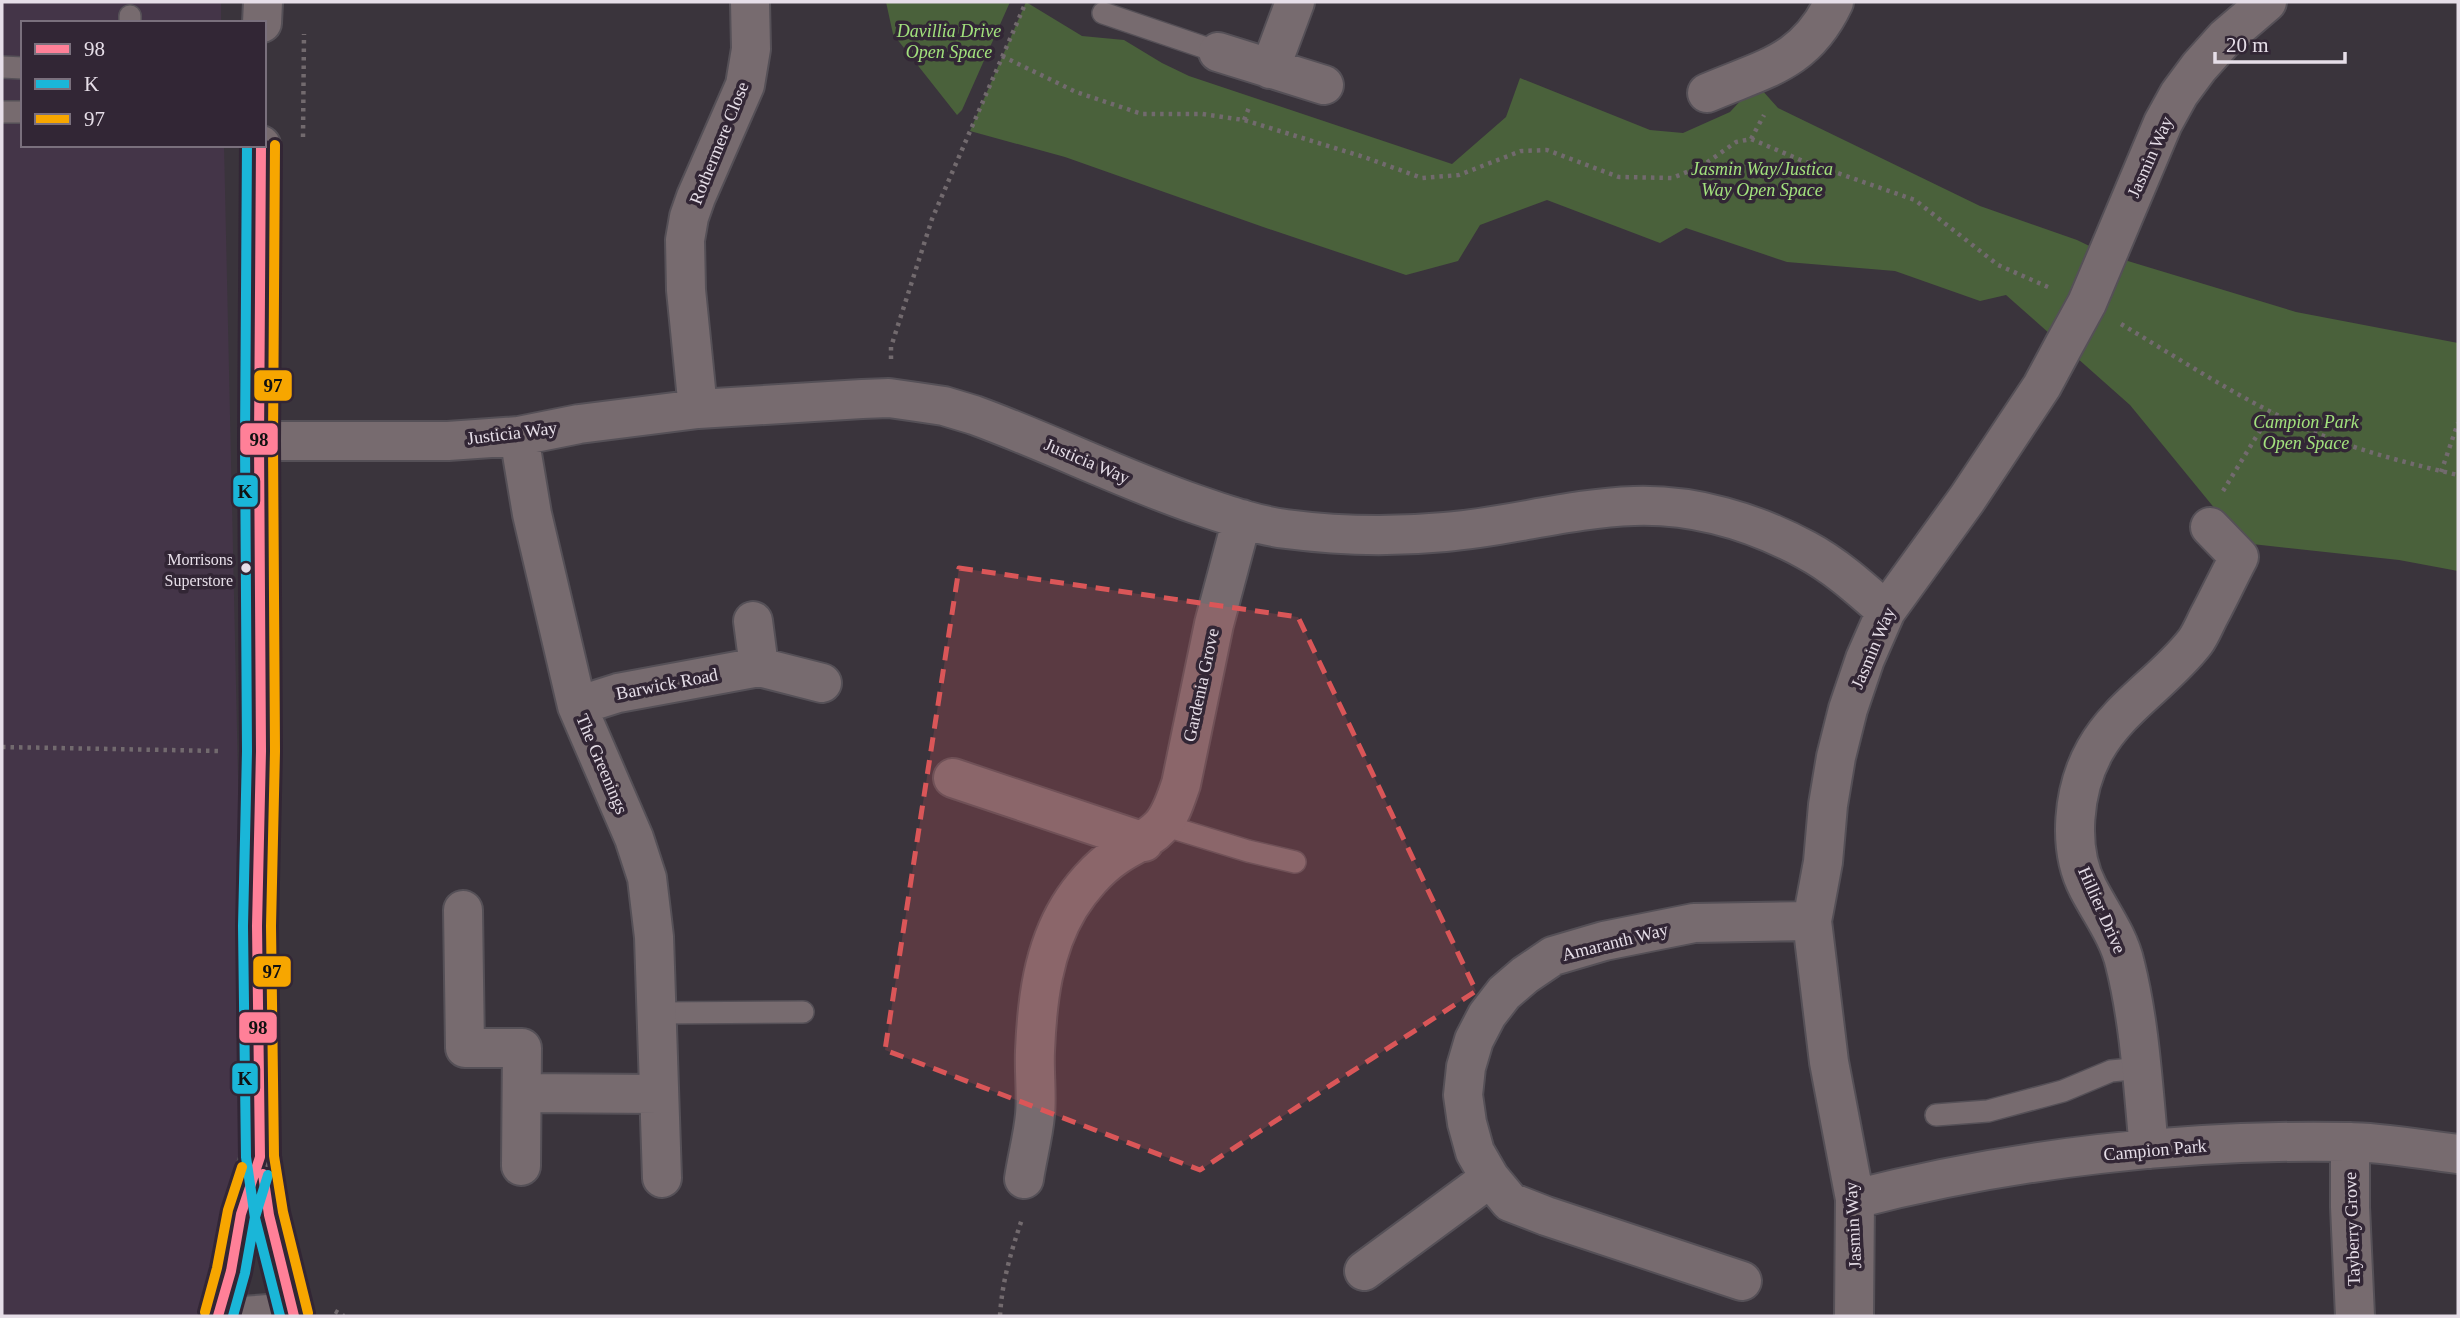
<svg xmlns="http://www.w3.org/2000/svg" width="2460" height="1318" font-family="Georgia,serif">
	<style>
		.built { fill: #443548 }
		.green { fill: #4a613b }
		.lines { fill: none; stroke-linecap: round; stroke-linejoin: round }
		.service-casing { stroke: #555057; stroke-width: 24 }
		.minor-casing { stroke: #555057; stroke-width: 42 }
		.tertiary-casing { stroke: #555057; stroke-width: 42 }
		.path { stroke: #726a6e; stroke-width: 4.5; stroke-dasharray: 3.5 5; stroke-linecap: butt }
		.service { stroke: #776b6f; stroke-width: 21 }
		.minor { stroke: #776b6f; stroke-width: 38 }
		.tertiary { stroke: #776b6f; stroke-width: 38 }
		.bus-1-casing { stroke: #322635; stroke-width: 16 }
		.bus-2-casing { stroke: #322635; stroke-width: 16 }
		.bus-3-casing { stroke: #322635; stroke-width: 16 }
		.bus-1 { stroke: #ff8098; stroke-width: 10 }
		.bus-2 { stroke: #1ab6d8; stroke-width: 10 }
		.bus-3 { stroke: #f7a600; stroke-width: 10 }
		.marked { fill: #da5658; fill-opacity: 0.2; stroke: #da5658; stroke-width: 5; stroke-dasharray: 14 9; stroke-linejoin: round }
		.bus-dot { fill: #e6dee8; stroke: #322635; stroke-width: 2.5 }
		.labels { text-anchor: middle; stroke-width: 7; stroke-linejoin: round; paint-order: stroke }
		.bus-label { font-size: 16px; fill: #e6dee8; stroke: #322635; text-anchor: end }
		.park-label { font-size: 18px; font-style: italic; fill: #a2e17d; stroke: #322635 }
		.street-label { font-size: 18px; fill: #e6dee8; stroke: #322635 }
		.line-badge { stroke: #322635; stroke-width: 2.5 }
		.pale-badge-label { font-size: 19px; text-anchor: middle; font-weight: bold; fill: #111 }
	</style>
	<rect width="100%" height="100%" fill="#3a343c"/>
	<path class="built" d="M2,2H221V23H23V145H224L250,1316H2Z"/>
	<path class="green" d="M886,2H1010L962,110L957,115L893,34Z
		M1026,2L1082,36L1124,40L1162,63L1189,76L1452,164L1506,117L1520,78L1650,130L1683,133L1730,112L1743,98L1761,89L1778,108L1980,206L2077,240L2108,255L2296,312L2458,343V571L2399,560L2243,543L2130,405L2006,295L1980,301L1895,271L1787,262L1686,228L1660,243L1547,200L1480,225L1458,261L1406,275L1266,228L1065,157L970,131Z"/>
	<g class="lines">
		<g class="service-casing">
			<path id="service" d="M1103,13L1218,52
				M130,16V23
				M2,67L23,68
				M2,112H23
				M1163,825L1248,851L1295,862
				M657,1013L803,1012
				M1936,1115L1988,1111L2063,1091L2111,1071L2141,1068"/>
		</g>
		<g class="minor-casing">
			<path id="minor" d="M262,23L263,2
				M1218,52L1324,85
				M1270,69L1295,2
				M1707,93C1765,68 1805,63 1834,2
				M261,145L259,441L261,751L257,926L260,1157L269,1215L294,1316
				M698,409L686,290L685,240L689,217L696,197L745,85L751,49L750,2
				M519,436L532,514L577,706L634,838L647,878L654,937L662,1178
				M259,441H448L519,436L579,424L698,409L862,399L889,398L917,402L944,406L974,415C1048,442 1120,478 1195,504C1224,514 1255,525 1286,529C1339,536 1392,537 1445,532C1508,527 1570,508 1634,506C1694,504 1754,522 1806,550C1836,566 1861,589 1886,611
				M753,621L759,667
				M577,706L618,693L759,667L822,683
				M953,778L1144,842
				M463,910L465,1048H522L521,1166
				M522,1093L659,1094
				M2350,1142V1207L2355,1316
				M2149,1149C2143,1087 2140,1024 2125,964C2119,937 2101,913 2088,888C2067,848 2073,789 2095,750C2119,707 2165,681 2195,642C2201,634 2205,623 2210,614C2220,595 2229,576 2239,557L2210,527
				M1024,1179C1027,1158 1033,1137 1035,1115C1037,1094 1034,1072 1035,1051C1037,1001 1043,950 1069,907C1080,889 1098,868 1116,856C1131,845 1147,841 1160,827C1171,816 1176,798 1181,784L1214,624L1242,519
				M1855,1199C2013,1158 2184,1139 2347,1142C2384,1142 2422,1150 2458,1154
				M1364,1271L1490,1178
				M1742,1281L1546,1216L1510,1202L1490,1178L1475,1152L1467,1123L1463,1095L1466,1067L1474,1040L1487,1015L1504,993L1525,975L1553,956L1604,941L1694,923L1812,921
				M218,1316L231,1271L241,1214L258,1163
				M1854,1316L1855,1199L1829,1062L1812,921L1823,862L1828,805L1836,757L1848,709L1865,659L1886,611L1967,499L2042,386L2064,345L2087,303L2163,123L2179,94L2199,67L2225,38L2267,2"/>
		</g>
		<g class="tertiary-casing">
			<path id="tertiary" d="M242,1316L269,1314L274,1316"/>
		</g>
		<path class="path" d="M1002,56L1076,92L1142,114H1202L1244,120L1364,157L1422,178L1459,175L1521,151L1547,150L1619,177L1672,178L1702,166L1736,142L1751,139L1803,161L1915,200L1998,265L2048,287
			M1244,120L1250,105
			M303,137L304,34
			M1751,139L1764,115
			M2121,324C2188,364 2256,410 2329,438C2371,454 2415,465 2458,475
			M891,359V347L932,219L1026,2
			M2441,472L2458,423
			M2223,491L2272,411
			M2,747L220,751
			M335,1311L344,1316
			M1000,1316C1002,1281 1011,1252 1022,1219"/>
		<use href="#service" class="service"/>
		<use href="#minor" class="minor"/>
		<use href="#tertiary" class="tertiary"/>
		<g class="bus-1-casing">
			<path id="bus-1" d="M263,1174L269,1215L294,1316
				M218,1316L231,1271L241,1214L260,1157L257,926L261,751L259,441L261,145"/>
		</g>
		<g class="bus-2-casing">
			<path id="bus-2" d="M247,145L245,441L247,751L243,926L246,1157L255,1218L280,1316
				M233,1316L245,1273L255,1217L268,1175"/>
		</g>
		<g class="bus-3-casing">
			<path id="bus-3" d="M275,145L273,441L275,751L271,926L274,1156L283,1212L308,1313
				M205,1312L217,1268L228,1210L242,1167"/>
		</g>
		<use href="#bus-1" class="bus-1"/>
		<use href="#bus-2" class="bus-2"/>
		<use href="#bus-3" class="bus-3"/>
	</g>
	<path class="marked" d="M959,568L1298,617L1476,991L1200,1170L885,1050Z"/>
	<circle class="bus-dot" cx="246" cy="568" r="6"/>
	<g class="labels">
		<g class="bus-label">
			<text x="233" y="565">Morrisons<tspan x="233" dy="21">Superstore</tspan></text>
		</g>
		<g class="park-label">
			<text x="949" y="37">Davillia Drive<tspan x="949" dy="21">Open Space</tspan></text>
			<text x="1762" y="175">Jasmin Way/Justica<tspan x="1762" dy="21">Way Open Space</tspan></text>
			<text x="2306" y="428">Campion Park<tspan x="2306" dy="21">Open Space</tspan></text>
		</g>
		<g class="street-label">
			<text transform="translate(719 143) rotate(-68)" y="6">Rothermere Close</text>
			<text transform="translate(2150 157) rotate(-66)" y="6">Jasmin Way</text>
			<text transform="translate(512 433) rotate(-7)" y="6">Justicia Way</text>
			<text transform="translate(1087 461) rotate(23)" y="6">Justicia Way</text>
			<text transform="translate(1873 648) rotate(-67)" y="6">Jasmin Way</text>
			<text transform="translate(667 684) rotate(-11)" y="6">Barwick Road</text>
			<text transform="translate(1201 685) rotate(-78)" y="6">Gardenia Grove</text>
			<text transform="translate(602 764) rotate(67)" y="6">The Greenings</text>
			<text transform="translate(2102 910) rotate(66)" y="6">Hillier Drive</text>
			<text transform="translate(1615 942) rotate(-14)" y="6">Amaranth Way</text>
			<text transform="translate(2155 1150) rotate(-5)" y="6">Campion Park</text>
			<text transform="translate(1853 1225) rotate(-93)" y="6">Jasmin Way</text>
			<text transform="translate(2352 1229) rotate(-92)" y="6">Tayberry Grove</text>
		</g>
	</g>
	<g class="line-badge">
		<rect x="253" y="369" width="40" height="33" rx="7" fill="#f7a600"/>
		<rect x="239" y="422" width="40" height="34" rx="7" fill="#ff8098"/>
		<rect x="232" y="474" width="27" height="34" rx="7" fill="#1ab6d8"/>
		<rect x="252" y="955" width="40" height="33" rx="7" fill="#f7a600"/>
		<rect x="238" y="1011" width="40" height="33" rx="7" fill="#ff8098"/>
		<rect x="231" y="1062" width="28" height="33" rx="7" fill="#1ab6d8"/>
	</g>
	<g class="pale-badge-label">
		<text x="273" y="392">97</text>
		<text x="259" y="446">98</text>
		<text x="245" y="498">K</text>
		<text x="272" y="978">97</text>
		<text x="258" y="1034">98</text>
		<text x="245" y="1085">K</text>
	</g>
	<rect width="2460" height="1318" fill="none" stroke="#e6dee8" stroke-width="7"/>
	<rect x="21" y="21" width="245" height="126" fill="#322635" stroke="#7a707d" stroke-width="2"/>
	<rect x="35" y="44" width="35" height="10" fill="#ff8098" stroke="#7a707d" stroke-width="2"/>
	<text x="84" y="56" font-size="21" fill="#e6dee8">98</text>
	<rect x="35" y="79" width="35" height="10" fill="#1ab6d8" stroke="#7a707d" stroke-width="2"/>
	<text x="84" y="91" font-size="21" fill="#e6dee8">K</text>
	<rect x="35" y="114" width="35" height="10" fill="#f7a600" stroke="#7a707d" stroke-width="2"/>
	<text x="84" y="126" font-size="21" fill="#e6dee8">97</text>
	<path d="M2215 52v10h130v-10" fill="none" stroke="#e6dee8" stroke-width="3.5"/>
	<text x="2226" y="52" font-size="21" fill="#e6dee8" stroke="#322635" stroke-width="5" paint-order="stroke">20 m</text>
</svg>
